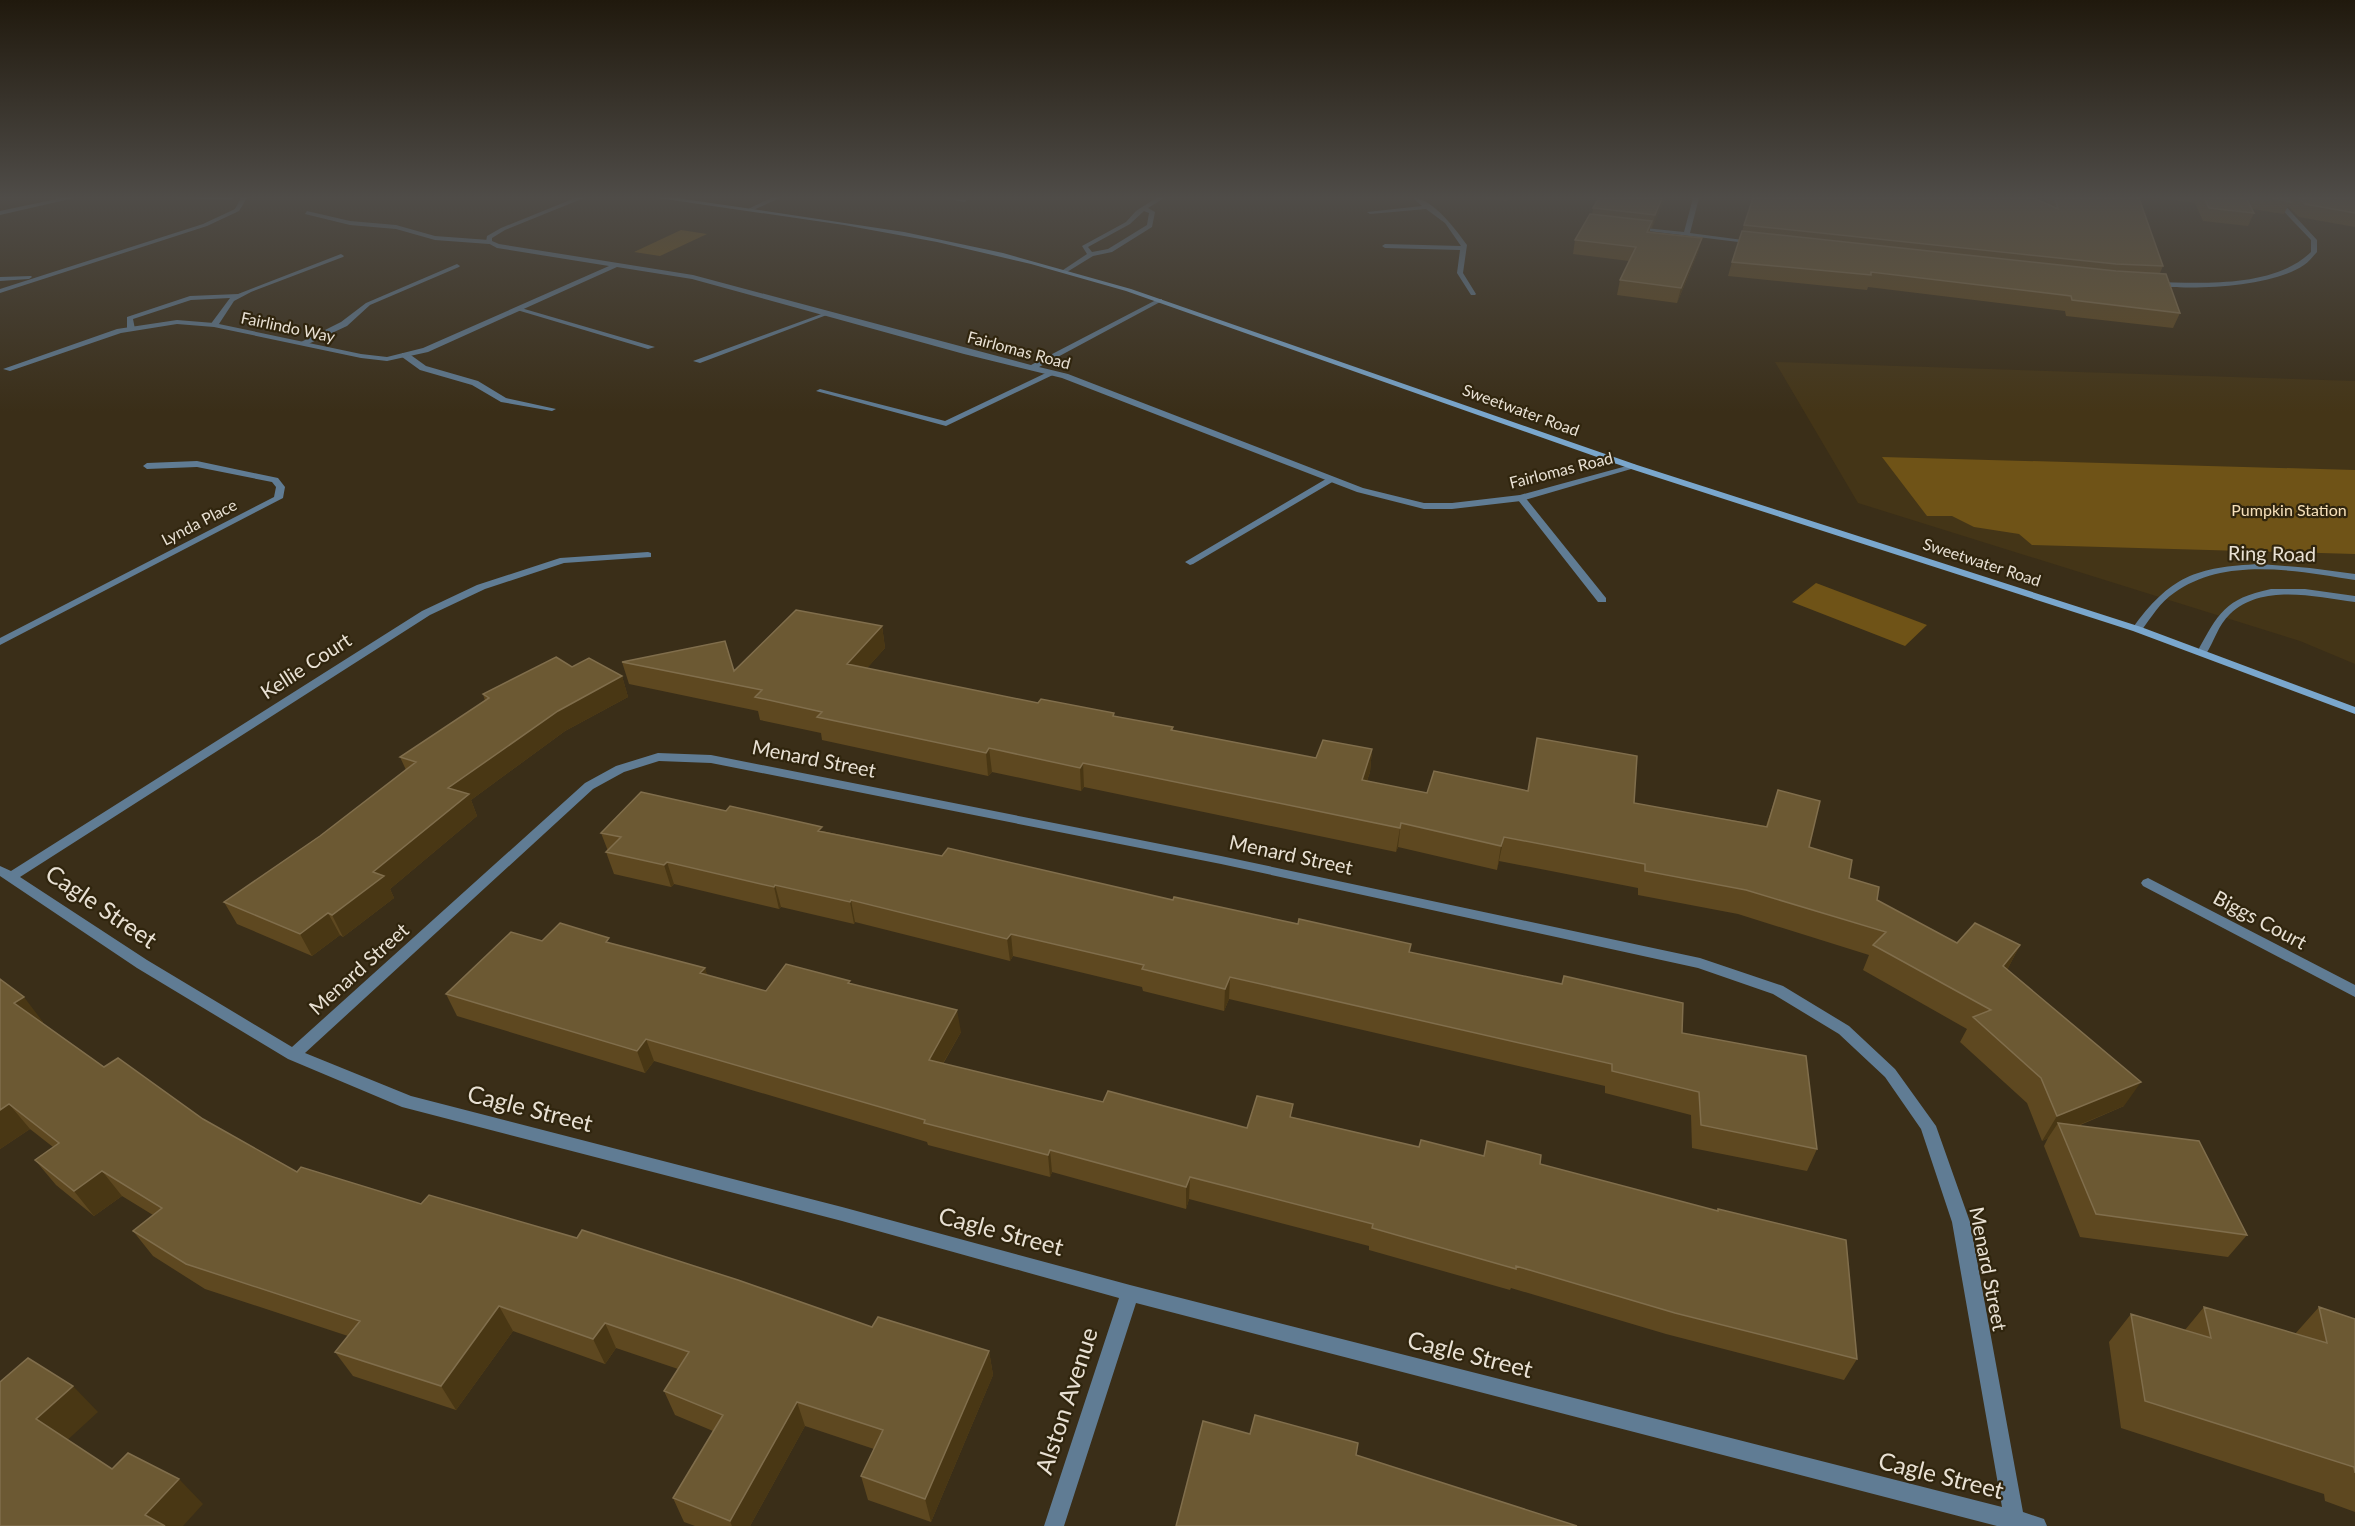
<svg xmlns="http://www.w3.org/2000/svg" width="2355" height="1526" font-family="Lato,sans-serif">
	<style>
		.built { fill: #443517 }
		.green { fill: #6f5317 }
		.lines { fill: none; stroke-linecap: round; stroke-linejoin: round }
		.service { fill: #607c94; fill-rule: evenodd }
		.minor { fill: #607c94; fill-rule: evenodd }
		.secondary { fill: #7aa7cd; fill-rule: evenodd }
		.wall { fill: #5e4820 }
		.shaded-wall { fill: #493714 }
		.building { fill: #6c5933; stroke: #806e4c; stroke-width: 1.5 }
		.labels { text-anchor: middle; stroke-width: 4.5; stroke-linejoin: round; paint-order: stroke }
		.far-street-label { font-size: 16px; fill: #e9e1d4; stroke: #30250e }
		.far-park-label { font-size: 16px; fill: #f6e0ba; stroke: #30250e }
		.street-label { font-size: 20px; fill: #e9e1d4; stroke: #30250e }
		.near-street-label { font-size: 24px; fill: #e9e1d4; stroke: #30250e }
	</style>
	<rect width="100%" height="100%" fill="#3a2e18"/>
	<path class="built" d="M1775,362L2355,381V664L2300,641L1858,503Z"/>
	<path class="green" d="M681,230L707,234L660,256L634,252Z
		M1882,457L2355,470V554L2032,545L2019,534L1974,527L1952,516H1927Z
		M1816,583L1927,625L1905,646L1792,602Z"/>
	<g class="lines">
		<path class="service" d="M61,198H74L0,215V211Z
			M178,198H234L231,200Z
			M241,198H247L239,211L207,226L0,293V289L203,224L235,209Z
			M307,211L350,221L396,225L435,236L489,240L492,242L489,244L435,240L396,229L350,225L305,214Z
			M341,254L344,256L343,257L251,292L234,301L217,327L210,325L230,298L191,300L133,319L135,329L131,331L127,329V317L190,296L238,294Z
			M457,264L460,266L459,267L370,305L347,326L306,345L299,343L341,322L366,303Z
			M31,276L32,277L29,279L0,281V277Z
			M517,308H521L655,347L648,349L517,310Z
			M827,312L832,313L700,363L693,361Z
			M402,353H408L426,366L478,381L506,398L556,409L552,411L501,402L472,385L420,370L402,357Z
			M1050,371L1057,373L946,426L816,391L820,389L945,421Z
			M1331,476L1335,479L1334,481L1193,564L1190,565L1185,562Z
			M1521,495L1524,496L1606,598V602H1598L1518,500V496Z
			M2260,564L2310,568L2355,574V580C2298,571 2225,556 2174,593C2160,602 2151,618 2141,631L2137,632L2132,629C2170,576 2196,567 2260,564Z
			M2271,589H2305L2355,596V602C2315,597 2263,583 2230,614C2218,625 2214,642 2206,654H2198L2197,652C2219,613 2224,599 2271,589Z"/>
		<path class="minor" d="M575,198H584L505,230L492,238V241L499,244L693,275L1031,365L1158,299H1162V301L1039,367L1068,374L1363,488L1424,503H1452L1520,495L1634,464L1638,467L1521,501L1452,509H1424L1357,492L1062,378L964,354L692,279L617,267L428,352L387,361L361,358L214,327L177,324L121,333L10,371L3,369L117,329L177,320L214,323L361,354L387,357L423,348L609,266L497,248L486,242L487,236L501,228Z
			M771,198H780L751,211L746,210Z
			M947,198L967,200L964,202Z
			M1156,198H1164L1148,208L1155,212L1152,227L1112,252L1093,256L1067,272H1063V270L1087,254L1082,246L1126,222L1136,211ZM1144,211L1149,213L1147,225L1108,249L1092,252L1088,247L1130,224Z
			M1413,198C1433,198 1456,230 1467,245L1463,273L1476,294L1475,295H1471L1457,273L1460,250L1385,248L1382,246L1385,244L1461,246L1445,223L1426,209L1370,214L1367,212L1422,206Z
			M1693,198H1699L1690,233L1758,242L1755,244L1632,229L1635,227L1684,232Z
			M2271,198H2278L2317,240V252C2313,256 2309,262 2304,265C2273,287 2189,291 2152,285V283L2154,282C2203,283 2274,288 2311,252V240Z
			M197,461L278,478L285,487L283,498L0,645V638L274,497L276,487L272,482L197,467L147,469L143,466L147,463Z
			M648,552L651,553V557L564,563L485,589L430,615L20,877L147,960L292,1047L585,783L616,766L658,753L711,755L1221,856L1700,958L1783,986L1849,1026L1895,1069L1936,1126L1970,1222L2023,1512L2044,1519L2047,1526H1997L1136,1303L1064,1526H1044L1119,1298L842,1221L402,1107L288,1059L137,968L0,876V866L11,871L422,611L477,585L560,558ZM659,761L711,763L1221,864L1698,968L1773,994L1839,1034L1885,1077L1921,1129L1952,1222L2002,1507L1130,1285L842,1207L411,1096L305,1053L593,789L624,772Z
			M2148,878L2355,985V997L2143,886L2141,883L2143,880Z"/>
		<path class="secondary" d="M658,198H677L752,209L904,232L1003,253L1131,289L1637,465L2141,627L2355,707V714L2133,631L1631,469L1126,291L1031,264L937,242L844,225Z"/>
	</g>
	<path class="wall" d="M1483,198H1509L1507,201Z
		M1599,198H1664L1663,203L1652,228H1650V232L1702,238L1698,252L1677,303L1617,295L1620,280L1629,261L1573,254L1575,240L1592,215L1593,208Z
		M2046,198H2139L2163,266L2160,273L2180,313L2173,328L2066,316L2065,311L1868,287L1867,290L1728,276L1732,262L1744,225L2048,205Z
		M2158,198H2355V227L2299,217L2288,206L2284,214L2252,209L2254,213L2248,226L2203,221L2195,203Z
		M882,626L885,648L867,668L1038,703L1114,713V716L1173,727V730L1316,758L1372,749L1370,772L1367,781L1427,793L1528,791L1537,738L1634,803L1766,826L1778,790L1809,847L1877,900L1957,943L2020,945L2007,970L2124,1106L2078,1126L2247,1235L2228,1257L2080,1237L2044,1146L2048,1138L2042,1141L2027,1103L1960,1042L1967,1029L1863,970L1869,955L1738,914L1638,895V888L1499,861L1497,870L1398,847L1396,852L1084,787L1081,791L992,772L988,776L822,740L821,733L760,720L758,711L629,684L622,662L734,671Z
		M572,667L622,676L628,697L565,731L471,800L477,816L390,889L394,898L343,937L340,935L312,956L237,924L224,902L320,836L406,770L400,757L485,701L483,694Z
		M726,811L942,856L1173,900L1298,924L1411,944L1409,952L1562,984L1564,976L1682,1033L1817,1149L1807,1171L1692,1148L1691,1115L1605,1093V1086L1229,999L1224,1011L1143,991L1142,987L1013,956L1010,961L855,922L854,924L781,907L779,909L674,884L671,887L614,874L606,852L608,851L601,833Z
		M542,941L611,943L705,968L707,975L766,991L850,981V984L961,1032L943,1064L1103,1102L1247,1128L1292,1117L1419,1147L1540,1164L1717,1211L1718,1209L1857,1359L1844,1380L1666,1334L1511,1288L1510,1290L1369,1250V1246L1189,1199L1186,1209L1052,1172L1050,1177L928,1145L927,1142L654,1061L645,1073L457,1016L446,994Z
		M0,979L43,1022L42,1023L104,1067L203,1119L297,1172L421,1204L872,1327L989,1351L993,1375L931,1522L868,1500L861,1476L874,1449L805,1426L750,1526H695L684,1522L673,1498L713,1431L675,1415L664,1391L678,1369L616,1348L605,1364L513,1331L456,1410L353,1376L335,1352L348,1336L205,1289L153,1256L133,1231L153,1215L122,1196L94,1216L56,1185L35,1160L53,1147L30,1129L0,1149Z
		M2204,1307L2295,1334L2319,1307L2355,1319V1512L2325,1501L2324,1494L2121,1428L2109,1342L2131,1314L2185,1330Z"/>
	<path class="shaded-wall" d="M1662,198H1664L1663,203L1652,228L1655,215Z
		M1702,238L1698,252L1677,303L1681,288Z
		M882,626L885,648L851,686L847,664Z
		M622,676L628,697L565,731L471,800L477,816L390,889L394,898L343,937L332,915L373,872L448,788L558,711Z
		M989,748L992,772L988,776L986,753Z
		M1372,749L1370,772L1359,803L1362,780Z
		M1083,763L1084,787L1081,791L1080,768Z
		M1401,823L1398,847L1396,852L1400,828Z
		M1504,837L1499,861L1497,870L1501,846Z
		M667,862L674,884L671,887L664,865Z
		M775,885L781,907L779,909L774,887Z
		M851,900L855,922L854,924L850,902Z
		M328,913L340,935L312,956L300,934Z
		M1011,934L1013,956L1010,961L1007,939Z
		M2020,945L2007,970L2003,966Z
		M705,968L711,990L700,973Z
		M1230,977L1229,999L1224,1011L1225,989Z
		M24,997L43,1022L33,1028L14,1003Z
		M957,1010L961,1032L932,1082L929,1060Z
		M646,1039L654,1061L645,1073L637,1051Z
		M2141,1082L2124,1106L2062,1132L2058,1123L2048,1138L2042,1141L2057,1116Z
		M9,1104L30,1129L0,1149V1110Z
		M1050,1150L1052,1172L1050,1177L1048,1155Z
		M102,1171L122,1196L94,1216L74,1191Z
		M1190,1177L1189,1199L1186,1209V1187Z
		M499,1306L513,1331L456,1410L441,1386Z
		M605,1323L616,1348L605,1364L593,1339Z
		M989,1351L993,1375L931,1522L925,1499Z
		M73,1386L98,1412L62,1445L36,1419Z
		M797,1402L805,1426L750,1526H732L730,1521Z
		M179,1479L203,1504L183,1526H157L145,1515Z"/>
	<path class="building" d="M1599,198H1662L1655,215L1593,208Z
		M1753,198H2034L2058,209L2055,198H2139L2163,266L2116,264L1744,225Z
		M2204,198H2246L2254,213L2209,208Z
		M2272,198H2287L2290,202Z
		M2299,198H2355V213L2305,204Z
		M1590,214L1652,221L1647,232L1702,238L1681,288L1620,280L1636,247L1575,240Z
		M1742,231L2116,271L2166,274L2180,313L2072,300L2071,296L1871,272V275L1732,262Z
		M796,610L882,626L847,664L1038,703L1041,699L1114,713L1113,716L1173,727L1171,730L1316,758L1323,740L1372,749L1362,780L1427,793L1434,771L1528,791L1537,738L1637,756L1634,803L1767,827L1778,790L1820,801L1809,847L1852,860L1849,878L1879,887L1877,900L1957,943L1975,923L2020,945L2003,966L2141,1082L2057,1116L2041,1078L1973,1017L1991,1010L1873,945L1886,932L1746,890L1645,871V864L1504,837L1501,846L1401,823L1400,828L1083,763L1080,768L989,748L986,753L817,717L822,712L755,697L762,690L622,662L725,641L734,671Z
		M556,657L572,667L589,658L622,676L558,711L448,788L469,794L373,872L384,876L332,915L328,913L300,934L224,902L320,836L416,762L400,757L489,698L483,694Z
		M641,792L726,811L730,806L822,827L818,831L942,856L948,848L1173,900L1174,897L1298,924L1299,919L1411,944L1409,952L1562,984L1564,976L1683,1003L1682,1033L1806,1056L1817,1149L1701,1125L1699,1092L1612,1071V1064L1230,977L1225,989L1142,969L1144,965L1011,934L1007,939L851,900L850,902L775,885L774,887L667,862L664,865L606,852L621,837L601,833Z
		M560,923L609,938L606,942L705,968L700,973L766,991L786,964L850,981L848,983L957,1010L929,1060L1103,1102L1108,1091L1247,1128L1257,1096L1293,1104L1290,1117L1419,1147L1421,1140L1484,1156L1487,1141L1541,1155L1540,1164L1718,1211V1209L1846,1240L1857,1359L1675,1313L1516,1266V1269L1372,1228L1373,1224L1190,1177L1186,1187L1050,1150L1048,1155L924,1123L925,1120L646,1039L637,1051L446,994L511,932L542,941Z
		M0,979L24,997L14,1003L104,1067L118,1058L203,1119L297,1172L301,1167L421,1204L429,1195L577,1238L582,1230L738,1280L872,1327L878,1317L989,1351L925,1499L861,1476L883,1430L797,1402L730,1521L673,1498L723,1415L664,1391L689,1352L605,1323L593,1339L499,1306L441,1386L335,1352L360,1321L186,1264L133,1231L162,1208L102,1171L74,1191L35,1160L59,1143L9,1104L0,1110Z
		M2058,1123L2199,1141L2247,1235L2096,1214Z
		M2204,1307L2327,1343L2319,1307L2355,1319V1473L2354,1467L2145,1401L2131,1314L2211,1338Z
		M28,1358L73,1386L36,1419L112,1469L128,1453L179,1479L145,1515L165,1526H0V1382Z
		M1255,1415L1358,1443L1356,1455L1577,1526H1176L1203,1421L1250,1434Z"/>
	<linearGradient id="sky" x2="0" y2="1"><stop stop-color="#20190d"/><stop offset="0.48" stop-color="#4f4c48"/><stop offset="1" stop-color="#4f4c48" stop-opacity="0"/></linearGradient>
	<rect width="2355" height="412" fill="url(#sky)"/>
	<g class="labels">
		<g class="far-street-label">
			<text transform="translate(288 327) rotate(12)" y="6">Fairlindo Way</text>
			<text transform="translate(1019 350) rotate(15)" y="6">Fairlomas Road</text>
			<text transform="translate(1521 410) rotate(20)" y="6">Sweetwater Road</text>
			<text transform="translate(1561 470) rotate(-14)" y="6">Fairlomas Road</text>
			<text transform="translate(199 522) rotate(-27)" y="6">Lynda Place</text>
			<text transform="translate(1982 562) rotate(18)" y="6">Sweetwater Road</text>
		</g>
		<g class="far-park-label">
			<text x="2289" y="516">Pumpkin Station</text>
		</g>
		<g class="street-label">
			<text transform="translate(2272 554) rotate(1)" y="7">Ring Road</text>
			<text transform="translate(306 666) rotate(-33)" y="7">Kellie Court</text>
			<text transform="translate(814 759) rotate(11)" y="7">Menard Street</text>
			<text transform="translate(1291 855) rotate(12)" y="7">Menard Street</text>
			<text transform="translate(2260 920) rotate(28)" y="7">Biggs Court</text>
			<text transform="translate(359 969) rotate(-42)" y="7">Menard Street</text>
			<text transform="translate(1988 1269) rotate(79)" y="7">Menard Street</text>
		</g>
		<g class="near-street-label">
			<text transform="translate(101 907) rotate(34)" y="8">Cagle Street</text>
			<text transform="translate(530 1109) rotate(14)" y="8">Cagle Street</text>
			<text transform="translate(1001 1232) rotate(15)" y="8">Cagle Street</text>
			<text transform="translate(1470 1355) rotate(14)" y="8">Cagle Street</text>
			<text transform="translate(1067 1401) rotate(-72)" y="8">Alston Avenue</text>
			<text transform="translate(1941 1476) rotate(14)" y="8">Cagle Street</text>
		</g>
	</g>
</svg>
